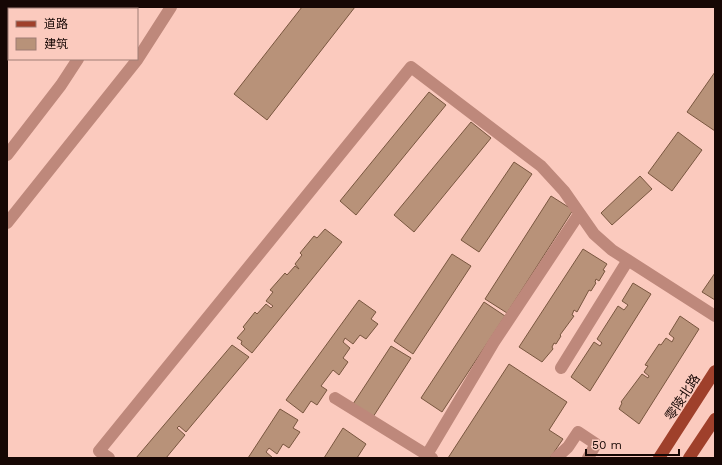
<svg xmlns="http://www.w3.org/2000/svg" width="722" height="465" font-family="'Work Sans','Noto Sans SC',sans-serif">
	<style>
		.building { fill: #b89279; stroke: #79563f }
		.lines { fill: none; stroke-linecap: round; stroke-linejoin: round }
		.minor { stroke: #be887b; stroke-width: 12 }
		.major { stroke: #9f402b; stroke-width: 12 }
		.labels { text-anchor: middle; stroke-width: 3; stroke-linejoin: round; paint-order: stroke }
		.street-label { font-size: 13px; fill: #160704; stroke: #fbcabe }
	</style>
	<rect width="100%" height="100%" fill="#fbcabe"/>
	<path class="building" d="M302,7H355L267,120L234,94Z
		M715,72V131L687,112Z
		M429,92L446,105L356,215L340,201Z
		M471,122L491,138L414,232L394,215Z
		M678,132L702,150L672,191L648,173Z
		M514,162L532,174L479,252L461,240Z
		M640,176L652,189L612,225L601,213Z
		M551,196L573,210L507,313L485,299Z
		M325,229L342,242L252,353L241,344L242,341L237,338L245,329L243,327L255,312L257,314L266,304L271,308L273,306L266,301L273,292L270,290L285,273L287,275L295,266L299,269L295,264L302,255L300,253L314,236L317,238Z
		M583,249L607,264L603,270L605,271L599,281L596,279L595,282L596,283L591,291L589,290L577,312L574,310L572,315L574,316L560,335L561,336L556,344L554,343L552,347L553,349L542,362L519,347Z
		M452,254L471,266L413,354L394,341Z
		M715,273V300L702,292Z
		M633,283L651,294L590,391L571,377L594,342L600,346L602,343L597,339L618,306L624,310L628,305L622,301Z
		M359,300L376,312L371,319L378,324L366,339L360,335L353,344L345,338L343,342L350,348L343,358L348,362L339,375L333,370L321,386L327,390L317,405L311,401L303,413L286,400Z
		M484,302L505,316L442,412L421,398Z
		M680,316L699,329L639,424L619,409L622,403L621,402L642,374L648,378L649,376L644,372L648,366L645,365L659,344L661,345L666,338L672,342L674,338L669,334Z
		M232,345L249,357L186,432L179,426L177,428L185,435L166,458H136Z
		M391,346L411,358L373,417L353,404Z
		M509,364L567,402L549,430L563,439L550,458H448Z
		M280,409L298,420L293,428L300,432L289,448L283,444L277,454L269,448L266,452L273,458H248Z
		M343,428L366,444L357,458H324Z"/>
	<g class="lines">
		<path class="minor" d="M110,9L112,7
			M128,9L130,7
			M7,155L61,85L78,59
			M7,223L137,60L171,7
			M561,368L628,260
			M335,398L432,458
			M109,458L99,451L411,67L541,166L564,191L594,234L612,250L715,316
			M425,458L494,342L579,214
			M556,458L568,447L578,432L596,444L588,458"/>
		<path class="major" d="M659,458L715,371
			M689,458L715,419"/>
	</g>
	<g class="labels">
		<g class="street-label">
			<text transform="translate(682 397) rotate(-57)" y="5">零陵北路</text>
		</g>
	</g>
	<rect width="722" height="465" fill="none" stroke="#160704" stroke-width="16"/>
	<rect x="8" y="8" width="130" height="52" fill="#fbcabe" stroke="#9f7c74"/>
	<rect x="16" y="21" width="20" height="6" fill="#9f402b" stroke="#9f7c74"/>
	<text x="44" y="28" font-size="12" fill="#160704">道路</text>
	<rect x="16" y="38" width="20" height="12" fill="#b89279" stroke="#9f7c74"/>
	<text x="44" y="48" font-size="12" fill="#160704">建筑</text>
	<path d="M586 449v6h93v-6" fill="none" stroke="#160704" stroke-width="2"/>
	<text x="592" y="449" font-size="12" fill="#160704" stroke="#fbcabe" stroke-width="3" paint-order="stroke">50 m</text>
</svg>
